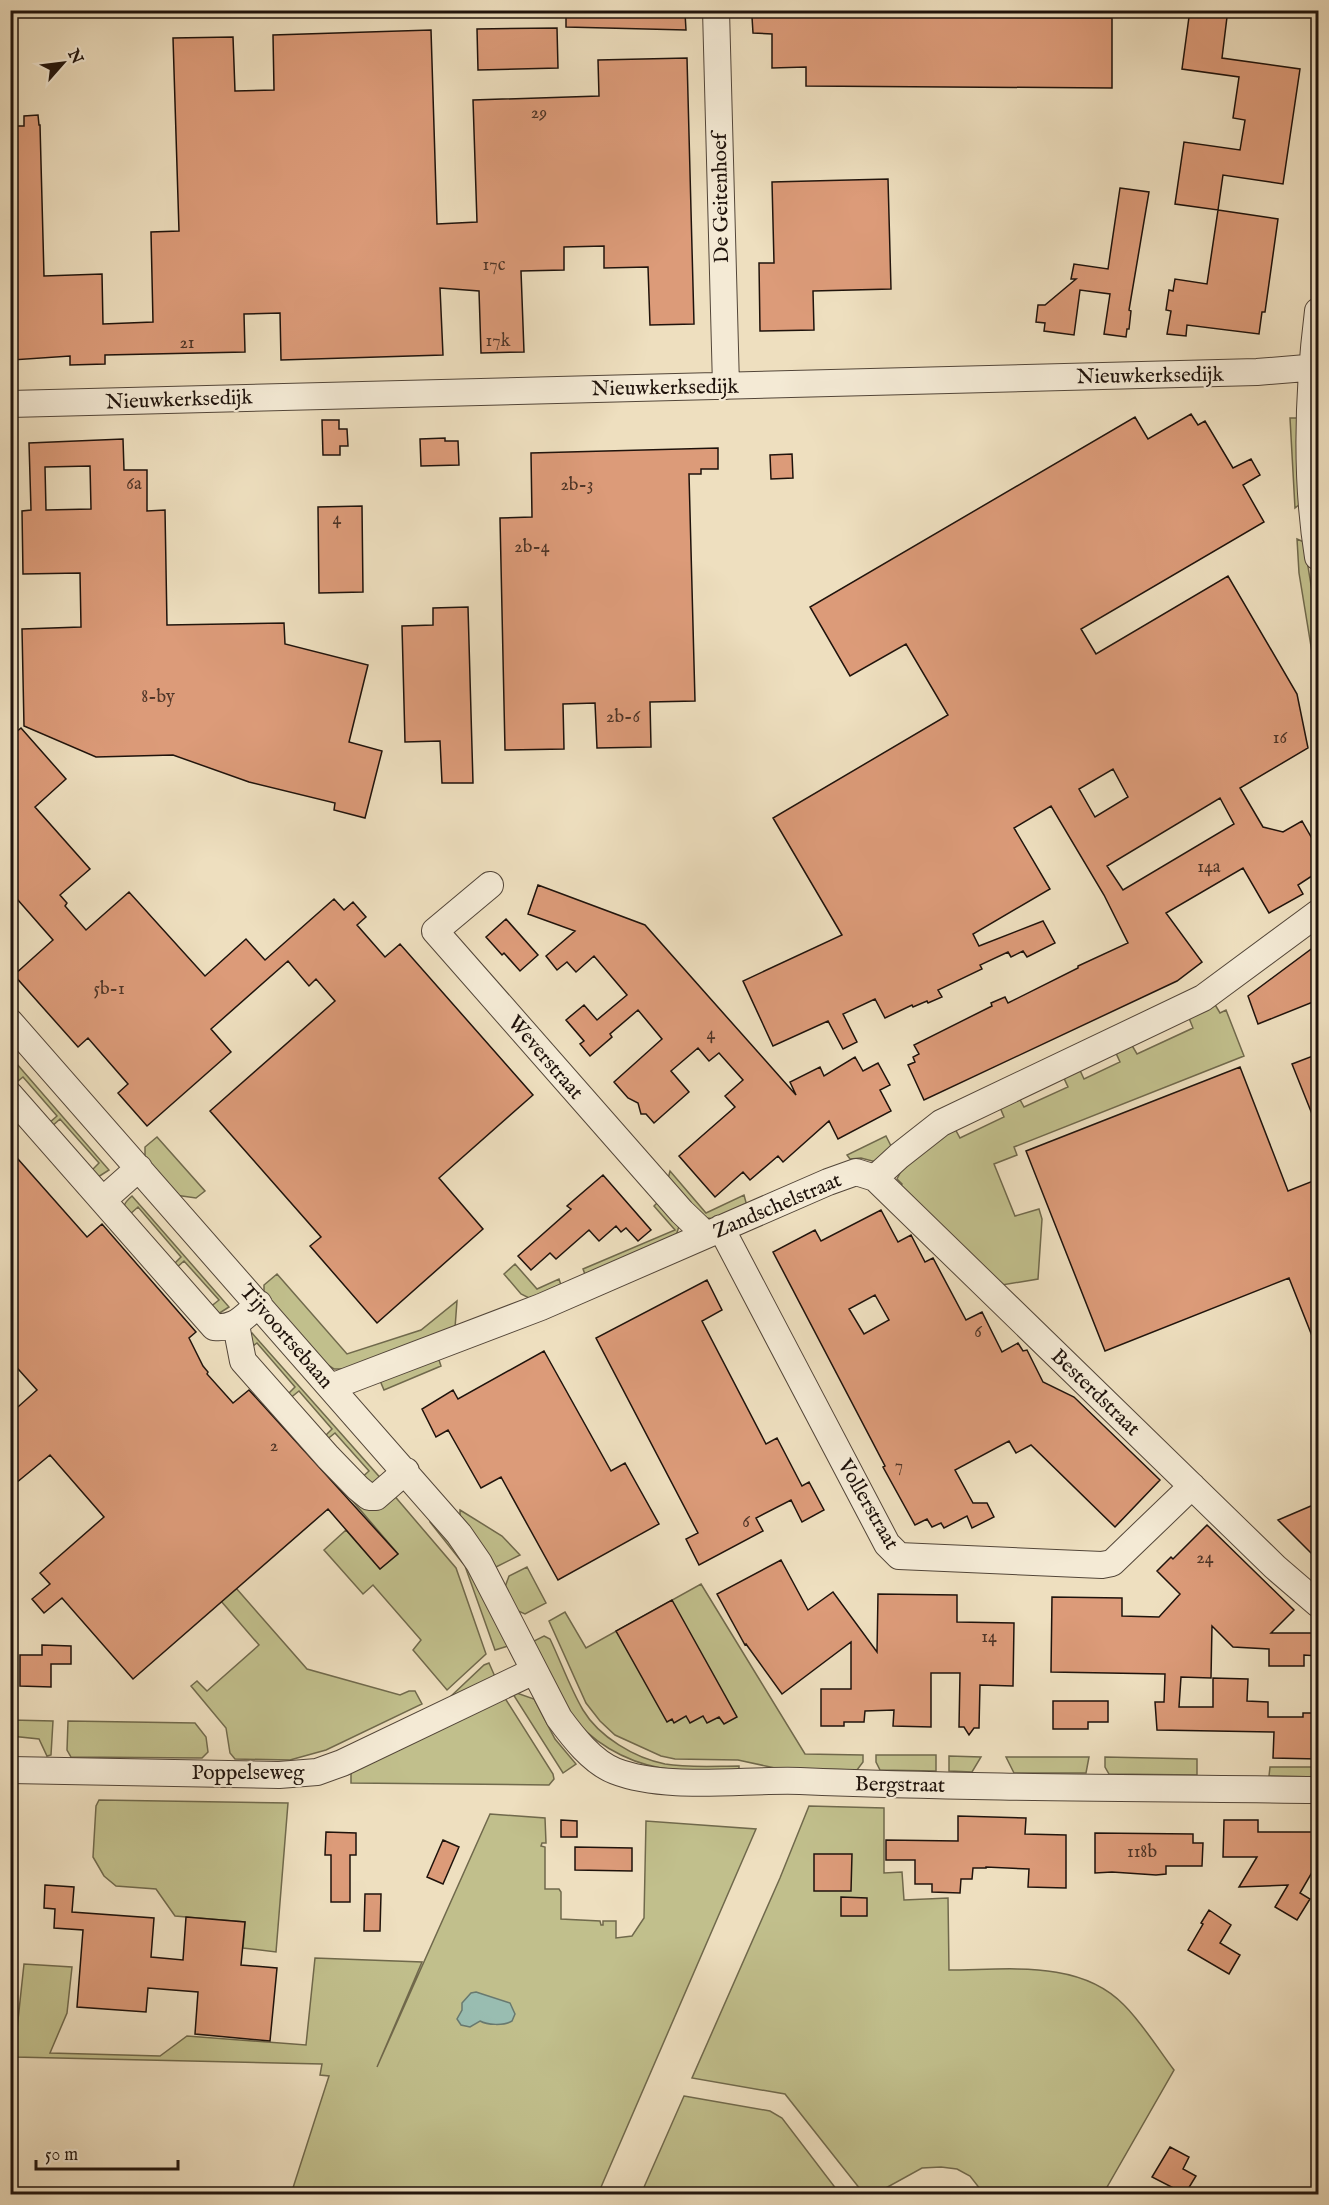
<svg xmlns="http://www.w3.org/2000/svg" width="1329" height="2205" font-family="'IM FELL English',serif">
	<style>
		.green { fill: #c1bf8c; stroke: #70694c; stroke-width: 1.5 }
		.water { fill: #99bdb1; stroke: #68796f; stroke-width: 1.5 }
		.building { fill: #dc9b79; stroke: #1f130c; stroke-width: 1.5; fill-rule: evenodd }
		.lines { fill: none; stroke-linecap: round; stroke-linejoin: round }
		.minor-casing { stroke: #534639; stroke-width: 28 }
		.minor { stroke: #f4ead5; stroke-width: 26 }
		.labels { text-anchor: middle; stroke-width: 4.5; stroke-linejoin: round; paint-order: stroke }
		.number-label { font-size: 18px; fill: #4e3527 }
		.street-label { font-size: 21px; fill: #1f130c; stroke: #f4ead5 }
	</style>
	<rect width="100%" height="100%" fill="#eedfbf"/>
	<filter id="stains"><feTurbulence type="fractalNoise" baseFrequency=".00333" numOctaves="4"/><feColorMatrix values="0 0 0 0 .2 0 0 0 0 .09 0 0 0 0 .02 0 0 0 .5 -.17"/></filter>
	<radialGradient id="worn" r=".72"><stop offset=".6" stop-color="#630" stop-opacity="0"/><stop offset="1" stop-color="#630" stop-opacity=".3"/></radialGradient>
	<path class="green" d="M1290,418H1297L1300,504L1295,508Z
		M1297,539L1304,542L1318,628V689L1299,573Z
		M1214,1003L1220,1013L1226,1010L1244,1056L1014,1147L1017,1155L994,1164L1015,1216L1039,1209L1042,1219L1038,1279L1002,1285L897,1189L902,1184L897,1179L901,1171L953,1125L960,1138L1004,1117L999,1105L1018,1096L1024,1107L1068,1087L1062,1074L1078,1066L1084,1079L1120,1062L1114,1049L1130,1042L1137,1054L1193,1028L1189,1018Z
		M16,1063L109,1170L98,1177L90,1172L99,1163L60,1119L50,1128L48,1124L57,1116L23,1077L13,1085L11,1084L10,1068Z
		M886,1136L894,1152L876,1162L861,1158L850,1159L847,1155Z
		M157,1137L205,1191L196,1198L175,1195L145,1160V1147Z
		M670,1171L706,1213L744,1195L747,1206L714,1219L707,1218L699,1215L668,1179Z
		M132,1196L229,1307L218,1314L209,1308L219,1300L184,1261L175,1269L172,1266L181,1257L138,1207L128,1216C121,1207 124,1203 132,1196Z
		M659,1201L680,1223L675,1239L586,1277L583,1269L675,1230L654,1206Z
		M515,1264L537,1289L559,1279L562,1288L529,1298L521,1294L504,1274Z
		M277,1274L347,1354L421,1330L457,1301L455,1328L345,1369H334L323,1362L264,1296V1285Z
		M252,1333L384,1482L378,1487L359,1480L369,1471L335,1433L325,1441L323,1438L332,1429L299,1391L289,1399L286,1396L295,1387L257,1343L246,1351V1337Z
		M433,1356L439,1360L441,1366L384,1390L378,1376Z
		M345,1492L392,1493L456,1568L486,1654L447,1690L413,1650L421,1640L373,1585L363,1594L324,1550L346,1530L380,1569L398,1554Z
		M460,1510L502,1536L520,1555L496,1567L460,1516Z
		M434,1519L458,1547L508,1646L495,1650L465,1566L430,1522Z
		M527,1567L546,1603L525,1614L518,1611L505,1587L509,1576Z
		M701,1584L805,1754L863,1755V1762L857,1770L775,1768L738,1760L675,1759L661,1756L615,1735L600,1721L586,1703L549,1621L565,1612L586,1648Z
		M236,1588L307,1669L400,1695L409,1691H415L422,1704L326,1750L290,1760L235,1759L230,1753L226,1728L191,1686L197,1681L207,1691L259,1645L221,1601Z
		M544,1636L550,1639C561,1662 570,1688 583,1710C599,1737 635,1758 665,1764C689,1768 715,1766 739,1766V1770C713,1770 686,1772 661,1768C626,1762 588,1741 569,1711C555,1689 544,1665 532,1642Z
		M489,1663L496,1679L449,1698L484,1665Z
		M511,1691L534,1699L555,1739L576,1764L563,1773Z
		M503,1695L553,1774L554,1779L549,1785L351,1783V1770Z
		M11,1720L53,1721L51,1755L47,1756L39,1739L11,1736Z
		M68,1721L195,1723L206,1737L208,1752L202,1758L71,1757L67,1750Z
		M876,1755H936V1771L880,1770L876,1762Z
		M949,1756L981,1757L972,1772L949,1771Z
		M1006,1757H1089L1086,1773H1014Z
		M1105,1757L1197,1759V1775L1109,1774L1105,1767Z
		M1270,1767H1318V1777L1269,1776Z
		M99,1800L288,1803L276,1952L243,1948L245,1922L175,1916L156,1889L116,1886L104,1876L93,1857L96,1806Z
		M809,1806L884,1808V1873L902,1872L904,1900L948,1898L949,1970C1007,1970 1080,1959 1124,2005C1143,2024 1158,2049 1174,2070L1103,2194H984L970,2176L957,2169L941,2167L922,2168L875,2194H864L785,2094L692,2078L780,1878Z
		M490,1814L545,1818L546,1843H542L541,1846L545,1847V1889H559L561,1892V1919L600,1921L601,1925H603V1921H616V1938L632,1936L644,1918L646,1821L756,1829L598,2194H291L329,2076L320,2075L322,2064L14,2057L24,1964L72,1967L67,2013L50,2053L160,2056L187,2036L306,2045L315,1958L422,1962L377,2067Z
		M684,2096L770,2111L782,2118L840,2194H641Z"/>
	<path class="water" d="M476,1992L510,2003L515,2014L512,2021C504,2026 487,2025 480,2021L470,2027L461,2025L457,2019L462,2010V2003L471,1993Z"/>
	<path class="building" d="M566,10H630L685,13L686,30L566,27Z
		M804,16L1112,18V88L806,86V67L772,68V34L753,33L752,17Z
		M1189,17H1227L1222,58L1300,69L1283,184L1223,175L1218,210L1175,204L1184,142L1240,150L1245,120L1233,118L1239,77L1182,69Z
		M557,28L558,68L478,70L477,29Z
		M431,30L437,224L477,222L473,100L599,96L598,60L687,58L694,324L650,325L648,267L604,268V246L564,247V270L521,271L524,352L481,353L479,291L440,288L443,355L281,360L280,313L244,314L245,352L105,355V364L70,365V356L12,360L10,126H24V116L38,115L39,125H40L44,276L102,274L103,324L153,322L151,232L179,231L173,38L233,37L235,91L274,90L273,35Z
		M888,179L891,289L813,291L814,330L760,331L759,263H774L772,182Z
		M1120,188L1149,192L1129,310L1131,311L1129,329H1127L1126,337L1104,334L1110,294L1080,290L1074,335L1044,331L1045,323L1036,322L1038,305H1045L1076,279H1071L1074,264L1108,269Z
		M1218,210L1278,219L1265,312H1262L1259,334L1187,325L1186,336L1167,334L1171,311L1166,310L1169,290L1173,291L1175,279L1207,284Z
		M1191,414L1198,425L1205,421L1233,468L1251,459L1260,475L1243,485L1264,522L1081,629L1096,654L1228,576L1297,694L1308,748L1240,788L1263,827L1283,832L1302,821L1318,849V872L1298,885L1303,894L1269,913L1243,868L1166,913L1202,962L1177,981L924,1100L908,1065L915,1062L913,1057L919,1054L914,1045L992,1006L991,1003L1005,997L1008,1003L1078,968V966L1128,943L1104,895L1051,806L1014,828L1050,889L973,934L979,946L1043,921L1055,943L1027,957L1023,951L1011,957L1008,952L980,965L982,969L938,990L942,997L928,1003L927,1001L913,1007L912,1005L885,1018L875,999L843,1014L857,1042L843,1049L828,1021L773,1046L743,981L842,935L773,818L948,715L906,644L850,676L810,607L1135,417L1148,439ZM1113,769L1128,797L1095,817L1079,789ZM1220,798L1234,824L1123,890L1107,866Z
		M322,420H339V429H347L348,446H340V455H323Z
		M445,438V441H458L459,465L421,466L420,439Z
		M123,439L124,470H147V511L165,510L167,625L284,623L285,644L368,665L349,742L382,751L365,818L334,810L335,803L249,782L173,755L96,757L24,726L22,629L81,627L80,573L23,574L22,511L31,510L29,443ZM90,466L91,509L46,510L45,467Z
		M718,448V469H701V474H689L695,701L650,702L651,747L597,748L595,703L563,704L564,749L505,750L500,518L532,517L531,453Z
		M792,454L793,478L771,479L770,455Z
		M362,506L363,592L319,593L318,507Z
		M468,607L473,783H442L440,741L405,742L402,626L433,625V608Z
		M21,728L66,779L35,807L90,869L60,895L67,903L65,906L86,930L129,892L205,976L246,939L265,960L334,899L344,910L353,902L366,917L357,925L385,957L400,944L533,1095L439,1178L483,1229L377,1323L310,1246L321,1237L210,1111L335,1001L316,979L309,986L288,961L211,1029L231,1052L147,1126L118,1093L128,1084L88,1038L78,1047L14,975L53,940L10,891V737Z
		M538,885L645,925L796,1095L790,1082L820,1067L824,1076L855,1057L863,1071L878,1063L890,1085L880,1090L891,1111L838,1139L829,1121L783,1162L778,1156L750,1180L743,1172L715,1197L679,1156L735,1107L725,1096L743,1080L719,1053L709,1061L698,1048L671,1071L689,1092L654,1123L646,1114H641L638,1103L628,1098L614,1082L662,1039L638,1010L610,1034L612,1037L590,1056L580,1044L584,1041L566,1020L584,1005L597,1020L627,995L594,956L576,972L567,962L557,970L546,956L575,931L528,914Z
		M506,919L538,955L520,971L504,953L502,955L486,937Z
		M1318,944V1000L1258,1024L1248,996Z
		M1318,1054V1129L1292,1064Z
		M1240,1067L1288,1191L1318,1179V1351L1289,1278L1105,1351L1026,1151Z
		M10,1150L87,1237L102,1224L196,1332L189,1338L203,1366L208,1372L207,1374L233,1403L249,1390L398,1554L380,1569L328,1509L133,1679L62,1598L44,1613L32,1599L50,1584L40,1573L104,1517L50,1455L10,1488V1414L37,1390L10,1360Z
		M603,1175L651,1230L638,1241L626,1228L621,1232L616,1226L599,1241L589,1230L556,1259L550,1253L531,1270L518,1256L571,1209L567,1206Z
		M881,1210L898,1242L911,1235L925,1262L933,1258L966,1320L982,1312L1002,1352L1018,1343L1023,1351L1027,1350L1043,1382L1074,1397L1160,1480L1115,1527L1031,1445L1016,1453L1009,1441L955,1470L973,1503H987L994,1517L972,1528L967,1516L944,1528L941,1523L932,1527L927,1519L915,1525L883,1467L885,1466L773,1252L815,1230L821,1241ZM875,1295L889,1320L864,1334L849,1309Z
		M707,1280L722,1310L702,1321L766,1444L777,1438L802,1486L809,1482L824,1510L802,1522L791,1500L756,1518L763,1531L699,1565L686,1539L698,1533L596,1338Z
		M544,1351L611,1471L625,1463L659,1524L558,1580L501,1477L481,1488L448,1430L436,1437L422,1409L453,1390L458,1399Z
		M1318,1503V1560L1278,1520Z
		M1207,1525L1294,1610L1271,1633H1318V1656L1304,1655V1666H1269V1649L1233,1647L1212,1626L1211,1678L1181,1677L1179,1707H1213V1678L1248,1679L1247,1701L1268,1702V1717H1303V1713H1318V1759L1273,1758L1274,1732L1157,1730L1155,1702H1164L1165,1674L1051,1672L1052,1597L1122,1598V1616L1159,1617L1180,1594L1157,1571L1171,1557L1173,1559Z
		M781,1560L808,1610L833,1592L877,1652L878,1594L957,1595V1622L1014,1623L1013,1686L980,1685L979,1728H974L969,1735L964,1727H959L960,1673H931V1727L893,1726L894,1710L865,1711L864,1722H844V1726H821V1689H851V1642L782,1694L746,1644L745,1645L717,1594Z
		M672,1600L737,1717L724,1724L719,1717L707,1723L703,1716L690,1723L686,1716L674,1723L672,1719L667,1722L616,1631Z
		M42,1645L71,1646V1664H51V1687L20,1686V1655H42Z
		M1053,1701H1108V1722H1088V1729H1053Z
		M958,1816L1026,1818L1025,1834L1066,1835V1888L1028,1887L1029,1869L986,1867V1868H973L972,1879H961L960,1893L932,1892V1884H915V1860H886V1840L958,1841Z
		M561,1820L577,1821V1837H561Z
		M1224,1820H1258V1832H1318V1862L1300,1893L1310,1899L1297,1920L1275,1907L1288,1885L1239,1887L1257,1857H1223Z
		M326,1832L356,1833V1855H350V1902H331V1855H325Z
		M1095,1833L1193,1834V1843H1203L1202,1866H1166V1874L1156,1875L1112,1872L1095,1873Z
		M443,1840L459,1847L443,1884L427,1877Z
		M575,1847L632,1848V1871L575,1870Z
		M814,1854H852L851,1891H814Z
		M45,1885L74,1887L72,1912L154,1918L151,1957L183,1960L186,1917L245,1922L241,1965L277,1968L270,2041L195,2034L198,1992L148,1988L146,2012L77,2007L83,1930L54,1928L55,1909L44,1908Z
		M365,1894H381L380,1931H364Z
		M841,1897L867,1898V1916H841Z
		M1209,1910L1231,1925L1220,1943L1240,1955L1229,1974L1188,1950L1203,1924L1201,1923Z
		M1170,2147L1189,2157L1183,2169L1196,2176L1185,2194L1152,2177Z"/>
	<g class="lines">
		<g class="minor-casing">
			<path id="minor" d="M716,10L726,386
				M1318,311C1308,392 1305,476 1318,557
				M10,404L1257,372L1318,367
				M490,885L435,931L682,1212L706,1235
				M10,1022L459,1534L479,1563L559,1718C573,1737 592,1762 615,1771C666,1791 744,1779 800,1781C972,1788 1146,1788 1318,1790
				M10,1095L214,1327C236,1329 243,1317 259,1304
				M875,1178L1275,1567L1318,1604
				M103,1200L139,1168
				M721,1228L887,1544L899,1556L1102,1565L1112,1563L1192,1486
				M236,1325L243,1361L328,1457L358,1488L369,1497H376L406,1471
				M331,1387L541,1307L828,1182L856,1172L875,1178L899,1156L941,1123L1203,998L1318,913
				M10,1770L279,1775L317,1772L342,1763L534,1671"/>
		</g>
		<use href="#minor" class="minor"/>
	</g>
	<g class="labels">
		<g class="number-label">
			<text x="539" y="118">29</text>
			<text x="494" y="270">17c</text>
			<text x="498" y="346">17k</text>
			<text x="187" y="348">21</text>
			<text x="134" y="489">6a</text>
			<text x="577" y="490">2b-3</text>
			<text x="337" y="524">4</text>
			<text x="532" y="552">2b-4</text>
			<text x="158" y="702">8-by</text>
			<text x="623" y="722">2b-6</text>
			<text x="1280" y="743">16</text>
			<text x="1209" y="872">14a</text>
			<text x="109" y="994">5b-1</text>
			<text x="711" y="1039">4</text>
			<text x="978" y="1337">6</text>
			<text x="274" y="1451">2</text>
			<text x="899" y="1471">7</text>
			<text x="746" y="1527">6</text>
			<text x="1205" y="1563">24</text>
			<text x="989" y="1642">14</text>
			<text x="1142" y="1857">118b</text>
		</g>
		<g class="street-label">
			<text transform="translate(720 198) rotate(-91)" y="7">De Geitenhoef</text>
			<text transform="translate(1150 375) rotate(-1)" y="7">Nieuwkerksedijk</text>
			<text transform="translate(665 387) rotate(-1)" y="7">Nieuwkerksedijk</text>
			<text transform="translate(179 399) rotate(-2)" y="7">Nieuwkerksedijk</text>
			<text transform="translate(546 1057) rotate(49)" y="7">Weverstraat</text>
			<text transform="translate(777 1205) rotate(-23)" y="7">Zandschelstraat</text>
			<text transform="translate(287 1336) rotate(49)" y="7">Tijvoortsebaan</text>
			<text transform="translate(1096 1392) rotate(44)" y="7">Besterdstraat</text>
			<text transform="translate(869 1504) rotate(60)" y="7">Vollerstraat</text>
			<text x="248" y="1779">Poppelseweg</text>
			<text transform="translate(900 1784) rotate(1)" y="7">Bergstraat</text>
		</g>
	</g>
	<rect width="1329" height="2205" fill="none" stroke="#eedfbf" stroke-width="36"/>
	<rect x="12" y="12" width="1305" height="2181" fill="none" stroke="#1f130c" stroke-width="3"/>
	<rect x="18" y="18" width="1293" height="2169" fill="none" stroke="#1f130c" stroke-width="1.5"/>
	<g transform="translate(63 63) rotate(62)" stroke="#f4ead5" stroke-width="4.5" paint-order="stroke">
	<path d="M0-4.5L10 22L0 15L-10 22Z" fill="#1f130c"/>
	<text y="-9" font-size="16" font-weight="bold" text-anchor="middle" fill="#1f130c">N</text>
	</g>
	<path d="M36 2160v9h142v-9" fill="none" stroke="#1f130c" stroke-width="3"/>
	<text x="45" y="2160" font-size="18" fill="#1f130c" stroke="#f4ead5" stroke-width="4.5" paint-order="stroke">50 m</text>
	<rect width="100%" height="100%" filter="url(#stains)"/>
	<rect width="100%" height="100%" fill="url(#worn)"/>
</svg>
